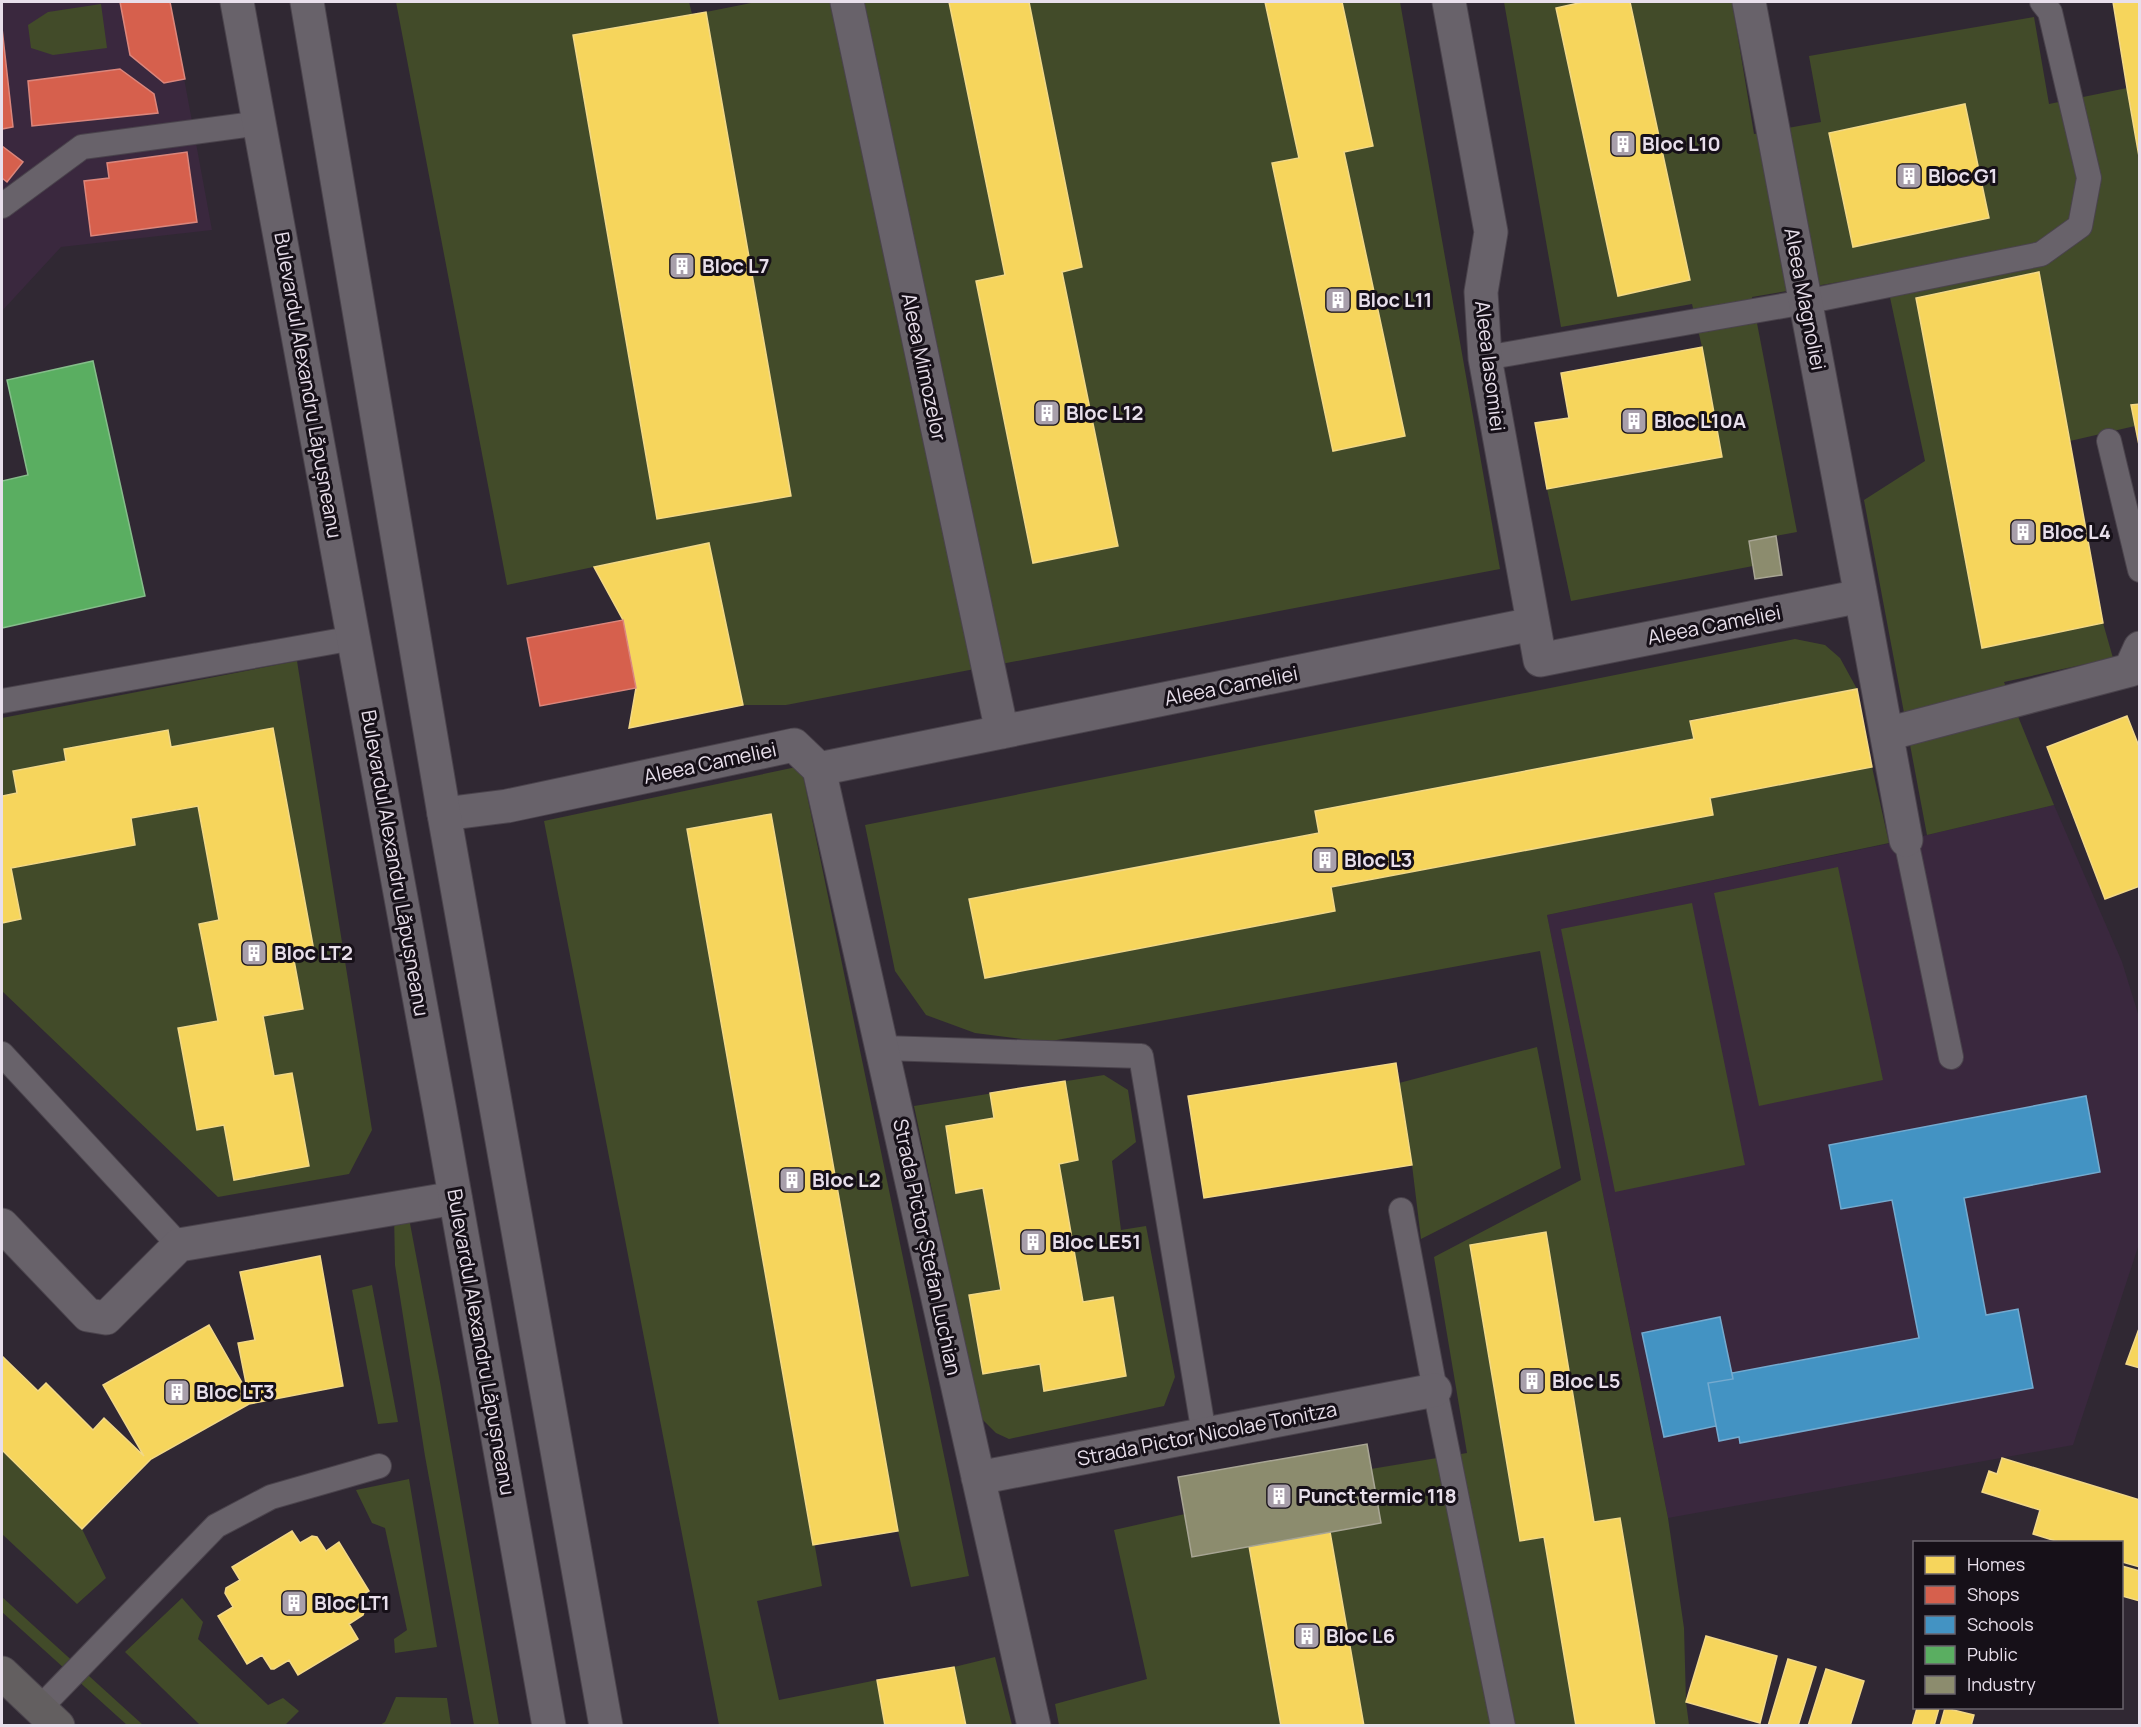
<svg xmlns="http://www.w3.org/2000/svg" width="2141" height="1727" font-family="Manrope,sans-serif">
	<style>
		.built { fill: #3a283e }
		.green { fill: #424b29; fill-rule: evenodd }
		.homes { fill: #f6d55c; stroke: #f2d887; stroke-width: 1.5 }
		.shops { fill: #d6604d; stroke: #db867c; stroke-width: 1.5 }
		.schools { fill: #4393c3; stroke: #74aacf; stroke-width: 1.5 }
		.public { fill: #5aae61; stroke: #85bd8a; stroke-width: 1.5 }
		.industry { fill: #8c8c6e; stroke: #a8a594; stroke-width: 1.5 }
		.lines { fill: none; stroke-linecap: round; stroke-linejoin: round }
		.service-casing { stroke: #4a434c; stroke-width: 26 }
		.minor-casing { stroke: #4a434c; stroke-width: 35 }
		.secondary-casing { stroke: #4a434c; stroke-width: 35 }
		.primary-casing { stroke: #4a434c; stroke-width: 35 }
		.service { stroke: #68626a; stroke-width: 24 }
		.minor { stroke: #68626a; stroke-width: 33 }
		.secondary { stroke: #68626a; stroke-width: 33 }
		.primary { stroke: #635f60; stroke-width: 33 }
		.labels { text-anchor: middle; stroke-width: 6; stroke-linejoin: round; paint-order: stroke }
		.poi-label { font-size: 20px; font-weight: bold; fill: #e8dfeb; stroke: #161018; text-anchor: start }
		.street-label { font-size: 20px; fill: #e8dfeb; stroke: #161018 }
	</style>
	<rect width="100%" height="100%" fill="#302833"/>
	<path class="built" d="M2,2H170L212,230L61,247L2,311Z
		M2054,805L2122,962L2140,1020L2139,1244L2073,1445L1668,1518L1547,915L1906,840Z"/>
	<path class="green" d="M396,2H689L692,14L573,36L657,519L791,495L706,12L756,2H949L1005,275L976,282L1033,563L1118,545L1062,272L1082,267L1029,2H1265L1299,158L1272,164L1334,451L1405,436L1344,152L1373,146L1342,2H1400L1500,569L786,705H743L709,543L507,585Z
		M1504,2H1583L1557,8L1619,296L1690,280L1630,2H1732L1754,134L1821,122L1809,56L2034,17L2049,104L2127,88L2140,162V404L2132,406L2135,426L2070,441L2039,273L1916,298L1982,648L2103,623L2113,658L2004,682L2054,805L1927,835L1864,500L1925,461L1885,274L1752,297L1797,532L1749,541L1753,566L1571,601L1547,489L1722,457L1702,347L1692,304L1561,327ZM1964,104L1988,218L1853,247L1829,133Z
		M101,4L107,48L53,55L31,48L28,25L48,12Z
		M1795,639L1825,645L1840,658L1857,689L1690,720L1694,739L1315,811L1319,833L970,899L985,978L1335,911L1331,887L1713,815L1710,798L1872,767L1889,843L1547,915L1668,1518L1684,1628L1686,1702L1689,1725H1364L1330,1532L1381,1523L1371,1469L1467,1453L1434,1257L1581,1180L1540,951L1046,1042L975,1033L926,1015L895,971L865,825Z
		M297,661L372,1130L349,1174L218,1197L2,991V923L20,919L11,868L135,845L131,818L198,806L219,920L199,924L218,1021L178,1029L197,1130L224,1125L234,1180L309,1166L292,1073L274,1076L263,1016L303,1009L293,955L314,951L273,729L171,747L167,730L64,749L66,761L13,771L17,793L2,796V718Z
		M801,766L969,1576L911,1587L898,1531L771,814L687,829L822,1586L757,1601L779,1700L877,1680L885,1725H719L544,821Z
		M1838,867L1883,1080L1759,1106L1714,893Z
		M1692,903L1745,1165L1615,1192L1561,929Z
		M1537,1047L1561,1168L1421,1239L1412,1165L1399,1083Z
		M1104,1075L1128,1090L1136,1142L1112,1161L1121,1230L1146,1226L1175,1377L1164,1406L1009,1439L996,1433L980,1417L914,1106Z
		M394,1213H408L440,1382L499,1725H474L425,1456L395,1265Z
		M372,1285L398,1422L378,1424L352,1290Z
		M2,1450L82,1529L106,1578L77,1604L2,1534Z
		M409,1479L437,1647L395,1653L394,1639L407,1630L385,1528L372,1523L356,1490Z
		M1185,1514L1249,1546L1281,1725H1059L1055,1704L1147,1679L1114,1530Z
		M2,1597L143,1725H127L2,1612Z
		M182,1598L203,1622L198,1639L268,1705L283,1698L299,1711L285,1725H200L125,1652Z
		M995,1657L1012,1725H966L954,1667Z
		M396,1697L447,1698L451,1725H380L385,1722Z"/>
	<path class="homes" d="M949,2H1029L1082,267L1062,272L1118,546L1033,563L976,281L1005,275Z
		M1265,2H1342L1373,146L1344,152L1405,436L1333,451L1272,163L1299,158Z
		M1583,2H1630L1690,280L1618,296L1556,8Z
		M2113,2H2140V162L2127,88Z
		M706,12L791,496L657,519L573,35Z
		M1965,104L1989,218L1853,247L1829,133Z
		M2039,272L2103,623L1982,648L1916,298Z
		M1702,347L1722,457L1547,489L1535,423L1569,418L1561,373Z
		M2140,404V450L2131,405Z
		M709,543L743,705L629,728L636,688L623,620L594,567Z
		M1857,689L1872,767L1710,798L1713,815L1331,887L1335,911L985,978L969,899L1319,833L1315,811L1694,739L1690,721Z
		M2127,716L2140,749V886L2105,899L2047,747Z
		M273,728L314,951L293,955L303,1009L263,1016L274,1076L292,1073L309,1166L234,1180L224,1125L197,1130L178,1028L218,1021L199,924L219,920L198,806L131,818L135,845L11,868L21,919L2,923V796L17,793L13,771L66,761L64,749L168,730L171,747Z
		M771,814L898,1531L813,1545L687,829Z
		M1396,1063L1412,1165L1204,1198L1188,1096Z
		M1065,1081L1078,1160L1059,1164L1083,1302L1113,1297L1126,1376L1044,1391L1040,1364L983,1374L969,1295L1001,1290L983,1188L956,1193L946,1126L994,1118L990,1093Z
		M1546,1232L1594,1522L1620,1518L1655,1726H1576L1544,1537L1520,1541L1470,1245Z
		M320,1256L343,1386L249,1404L151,1459L82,1529L2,1450V1356L38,1391L46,1383L93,1430L104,1418L144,1456L103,1385L209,1325L248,1393L238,1343L255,1340L240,1272Z
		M2140,1326V1368L2126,1364Z
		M2002,1458L2140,1500V1567L2122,1562V1542H2059L2033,1534L2040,1510L1982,1492L1989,1471L1997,1474Z
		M292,1531L300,1543L312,1536L317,1537L326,1551L339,1542L369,1591L355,1599L364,1612L363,1615L349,1624L358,1639L298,1675L289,1660L274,1669H271L262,1655L247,1664L218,1616L233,1607L225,1593L226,1588L240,1580L232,1567Z
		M1330,1532L1364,1726H1281L1249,1546Z
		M2122,1566L2140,1571V1601L2122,1596Z
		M1706,1636L1777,1656L1760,1723L1686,1702Z
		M1788,1659L1816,1667L1798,1726H1768Z
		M954,1667L966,1726H885L877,1680Z
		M1826,1669L1864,1681L1850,1726H1808Z
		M1917,1708H1939L1934,1726H1912Z
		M1945,1708L1974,1715L1971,1726H1940Z"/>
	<path class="shops" d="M120,2H170L185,79L164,83L130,55Z
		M2,28L13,127L2,129Z
		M120,69L154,94L158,113L32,126L28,81Z
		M2,146L23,162L7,182L2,178Z
		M187,152L197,222L91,236L84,181L109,178L107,163Z
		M623,620L636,688L540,706L527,638Z"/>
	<path class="schools" d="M2086,1096L2100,1172L1964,1198L1986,1315L2018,1309L2033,1388L1740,1443L1739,1437L1719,1441L1708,1383L1733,1379L1732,1373L1919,1338L1892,1200L1841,1209L1829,1145Z
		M1720,1317L1733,1379L1708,1383L1716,1426L1664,1437L1642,1333Z"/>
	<path class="public" d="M93,361L145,596L2,628V481L28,475L7,380Z"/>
	<path class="industry" d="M1776,536L1782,575L1755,579L1749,541Z
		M1367,1444L1381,1523L1192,1557L1178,1477Z"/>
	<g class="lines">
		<g class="service-casing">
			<path id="service" d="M2,206L82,147L260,123
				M1485,358L1805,302L2041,254L2080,226L2089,178L2050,12L2042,2
				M2109,441L2140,570
				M2,701L354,638
				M1906,840L1951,1057
				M883,1048L1141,1056L1204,1434
				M2,1054L179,1245
				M1401,1210L1435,1390L1503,1726
				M39,1709L216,1526L271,1497L379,1466"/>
		</g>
		<g class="minor-casing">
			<path id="minor" d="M847,2L1002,732
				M1449,2L1491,232L1481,292L1485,358L1540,660L1861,596L1906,840
				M1749,2L1861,596
				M1887,734L2130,670L2140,648
				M819,769L1034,1726
				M444,814L507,806L794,745L819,769L1533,624
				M2,1225L88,1315L106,1318L179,1245L455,1198
				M978,1478L1435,1390"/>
		</g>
		<g class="secondary-casing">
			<path id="secondary" d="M237,2L440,1111L549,1726
				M307,2L444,814L606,1726"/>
		</g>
		<g class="primary-casing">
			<path id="primary" d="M2,1673L58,1726"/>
		</g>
		<use href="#service" class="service"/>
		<use href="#minor" class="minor"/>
		<use href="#secondary" class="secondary"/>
		<use href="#primary" class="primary"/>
	</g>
	<defs>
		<g id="building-square" transform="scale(1.35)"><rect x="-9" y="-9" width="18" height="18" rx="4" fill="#a89fab" stroke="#161018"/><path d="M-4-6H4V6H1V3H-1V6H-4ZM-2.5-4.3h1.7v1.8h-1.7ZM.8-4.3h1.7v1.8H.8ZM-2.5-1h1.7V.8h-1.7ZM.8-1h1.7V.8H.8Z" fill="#fff"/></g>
	</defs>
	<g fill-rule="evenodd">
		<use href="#building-square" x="1623" y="144"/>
		<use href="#building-square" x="1909" y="176"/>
		<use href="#building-square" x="682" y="266"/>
		<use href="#building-square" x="1338" y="300"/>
		<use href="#building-square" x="1047" y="413"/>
		<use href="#building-square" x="1634" y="421"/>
		<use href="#building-square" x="2023" y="532"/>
		<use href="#building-square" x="1325" y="860"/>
		<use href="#building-square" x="254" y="953"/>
		<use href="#building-square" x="792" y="1180"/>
		<use href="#building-square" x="1033" y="1242"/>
		<use href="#building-square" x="1532" y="1381"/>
		<use href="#building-square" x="177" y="1392"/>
		<use href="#building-square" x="1279" y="1496"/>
		<use href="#building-square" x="294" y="1603"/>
		<use href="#building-square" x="1307" y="1636"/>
	</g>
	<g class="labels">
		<g class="poi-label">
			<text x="1642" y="151">Bloc L10</text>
			<text x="1928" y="183">Bloc G1</text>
			<text x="702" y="273">Bloc L7</text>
			<text x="1358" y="307">Bloc L11</text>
			<text x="1066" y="420">Bloc L12</text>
			<text x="1654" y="428">Bloc L10A</text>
			<text x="2042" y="539">Bloc L4</text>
			<text x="1344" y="867">Bloc L3</text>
			<text x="274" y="960">Bloc LT2</text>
			<text x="812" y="1187">Bloc L2</text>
			<text x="1052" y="1249">Bloc LE51</text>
			<text x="1552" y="1388">Bloc L5</text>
			<text x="196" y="1399">Bloc LT3</text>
			<text x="1298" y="1503">Punct termic 118</text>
			<text x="314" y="1610">Bloc LT1</text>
			<text x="1326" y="1643">Bloc L6</text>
		</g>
		<g class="street-label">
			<text transform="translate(1805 299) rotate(79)" y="7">Aleea Magnoliei</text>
			<text transform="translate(1490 366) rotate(83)" y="7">Aleea Iasomiei</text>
			<text transform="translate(924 367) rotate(78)" y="7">Aleea Mimozelor</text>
			<text transform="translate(308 385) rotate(80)" y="7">Bulevardul Alexandru Lăpușneanu</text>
			<text transform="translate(1714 625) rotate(-11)" y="7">Aleea Cameliei</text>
			<text transform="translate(1231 686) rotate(-11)" y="7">Aleea Cameliei</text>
			<text transform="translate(710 763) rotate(-12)" y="7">Aleea Cameliei</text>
			<text transform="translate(395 863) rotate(80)" y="7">Bulevardul Alexandru Lăpușneanu</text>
			<text transform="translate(927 1247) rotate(78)" y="7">Strada Pictor Ștefan Luchian</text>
			<text transform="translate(481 1342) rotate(80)" y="7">Bulevardul Alexandru Lăpușneanu</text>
			<text transform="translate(1207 1434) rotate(-11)" y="7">Strada Pictor Nicolae Tonitza</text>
		</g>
	</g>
	<rect width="2141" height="1727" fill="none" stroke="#e8dfeb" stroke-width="6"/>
	<rect x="1913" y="1541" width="210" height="168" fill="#161018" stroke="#6a636c" stroke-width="1.5"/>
	<rect x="1925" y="1556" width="30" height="18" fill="#f6d55c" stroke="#6a636c" stroke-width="1.5"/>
	<text x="1967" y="1571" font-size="18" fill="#e8dfeb">Homes</text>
	<rect x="1925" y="1586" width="30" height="18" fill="#d6604d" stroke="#6a636c" stroke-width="1.5"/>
	<text x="1967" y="1601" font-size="18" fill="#e8dfeb">Shops</text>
	<rect x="1925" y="1616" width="30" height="18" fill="#4393c3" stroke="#6a636c" stroke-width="1.5"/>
	<text x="1967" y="1631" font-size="18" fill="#e8dfeb">Schools</text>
	<rect x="1925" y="1646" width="30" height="18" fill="#5aae61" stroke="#6a636c" stroke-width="1.5"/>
	<text x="1967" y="1661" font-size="18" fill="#e8dfeb">Public</text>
	<rect x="1925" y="1676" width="30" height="18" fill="#8c8c6e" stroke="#6a636c" stroke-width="1.5"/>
	<text x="1967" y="1691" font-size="18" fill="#e8dfeb">Industry</text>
</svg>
